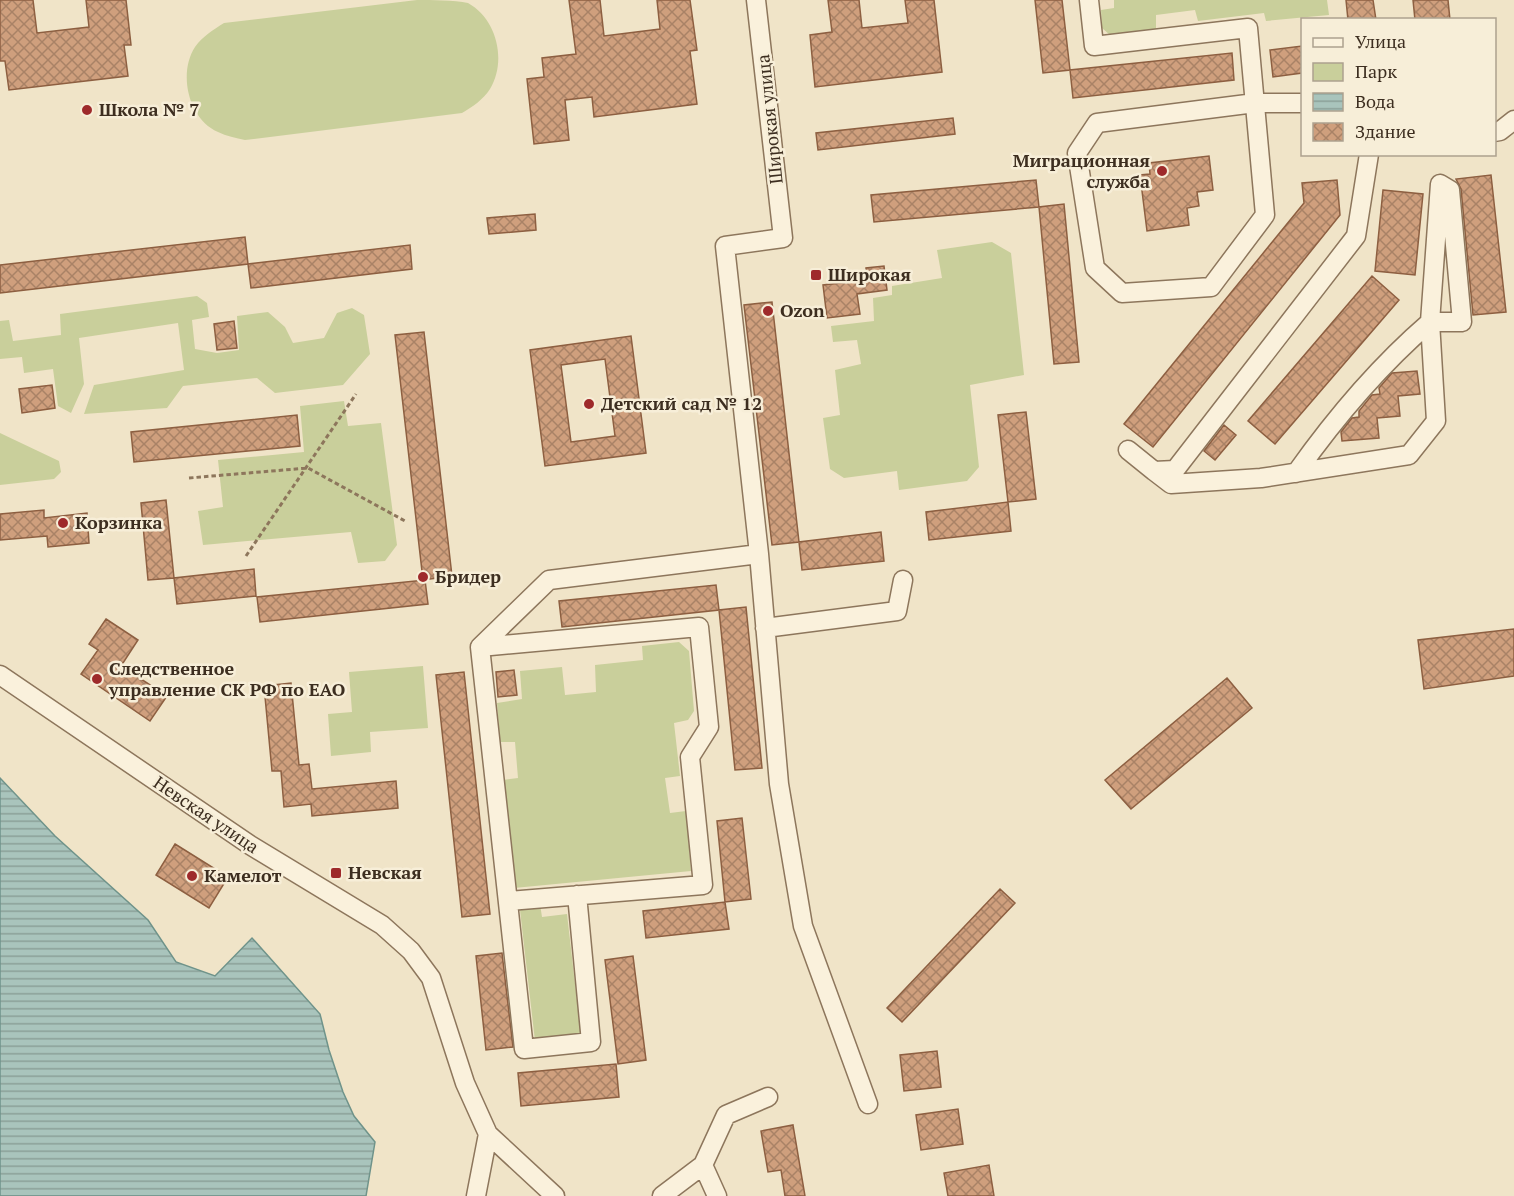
<svg xmlns="http://www.w3.org/2000/svg" width="1514" height="1196" font-family="'PT Serif',serif">
	<style>
		.green { fill: #c9cf9b }
		.water { fill: url(#water-rules); stroke: #6f938a; stroke-width: 1.5 }
		.building { fill: url(#building-cross-hatch); stroke: #8d5f41; stroke-width: 1.5; fill-rule: evenodd }
		.lines { fill: none; stroke-linecap: round; stroke-linejoin: round }
		.minor-casing { stroke: #8d765c; stroke-width: 21 }
		.path { stroke: #8d765c; stroke-width: 3; stroke-dasharray: 4.5 3; stroke-linecap: butt }
		.minor { stroke: #faf1dc; stroke-width: 18 }
		.poi-dot { fill: #9e2a2b; stroke: #f7eed8; stroke-width: 2 }
		.labels { text-anchor: middle; stroke-width: 5; stroke-linejoin: round; paint-order: stroke }
		.poi-label { font-size: 18px; font-weight: bold; fill: #3d2e20; stroke: #f7eed8; text-anchor: start }
		.street-label { font-size: 18px; fill: #3d2e20; stroke: #f7eed8 }
	</style>
	<defs>
		<pattern id="water-rules" width="6" height="5" patternUnits="userSpaceOnUse" patternTransform="scale(1.5)"><rect width="6" height="5" fill="#a9c4bc"/><path d="M0 2.5h6" fill="none" stroke="#8ba098"/></pattern>
		<pattern id="building-cross-hatch" width="8" height="8" patternUnits="userSpaceOnUse" patternTransform="scale(1.5)"><rect width="8" height="8" fill="#cf9f7d"/><path d="M0 0l8 8M0 8l8-8" fill="none" stroke="#a98266"/></pattern>
	</defs>
	<rect width="100%" height="100%" fill="#f0e4c8"/>
	<path class="green" d="M417,0C432,0 454,0 468,3C497,19 507,61 490,89C483,100 472,107 462,113L245,140C236,138 226,136 218,132C188,119 178,73 195,47C203,36 213,30 224,23Z
		M1114,0H1327L1329,15L1266,21L1264,13L1198,21L1195,10L1156,15V30L1110,35L1102,28L1101,10L1114,8Z
		M992,242L1011,253L1024,375L970,385L979,467L967,481L899,490L897,471L844,478L830,469L823,418L840,415L835,370L861,364L857,340L833,342L831,326L874,321L873,298L892,295V286L942,278L937,250Z
		M197,296L207,303L209,317L192,320L195,349L217,353L239,350L237,316L268,312L285,327L293,343L324,338L337,313L352,308L364,315L370,354L343,385L275,393L257,378L183,386L167,408L84,414L94,385L184,370L178,323L79,338L84,384L71,413L58,406L53,369L24,373L22,357L0,359V321L9,320L13,341L61,335L60,314Z
		M344,401L348,426L381,423L397,545L385,561L358,563L351,532L203,545L198,511L223,507L218,460L304,452L300,406Z
		M0,433L59,461L61,472L54,479L0,485Z
		M679,642L689,651L694,711L688,720L674,723L680,776L665,778L670,813L686,811L691,871L514,888L503,780L518,778L515,742H500L497,703L522,699L520,671L562,667L565,695L596,692L595,665L643,660L642,646Z
		M423,666L428,728L370,732L371,752L331,756L328,714L352,712L349,672Z
		M540,904L542,917L567,914L581,1036L535,1041L520,910L523,906Z"/>
	<path class="water" d="M0,778L55,836L148,920L176,962L215,976L252,938L320,1014L329,1050L343,1092L354,1116L375,1142L366,1196H0Z"/>
	<path class="building" d="M0,0H33L37,33L89,27L86,0H126L131,45H124L128,76L9,90L5,61H0Z
		M569,0H600L604,36L660,29L657,0H690L697,50L690,51L697,104L594,117L592,97L565,100L569,140L534,144L527,79L544,77L542,58L576,54Z
		M828,0H859L862,28L908,23L905,0H934L942,72L815,87L810,35L832,32Z
		M1035,0H1062L1070,70L1043,73Z
		M1346,0H1373L1376,20H1348Z
		M1413,0H1448L1450,20H1415Z
		M1302,46V73L1273,77L1270,50Z
		M1232,53L1234,80L1073,98L1070,70Z
		M953,118L955,134L818,150L816,133Z
		M1209,156L1213,190L1197,192L1199,206L1187,208L1189,225L1147,231L1140,175L1150,174L1149,163Z
		M1491,175L1506,312L1473,315L1461,189L1456,179Z
		M1036,180L1039,207L874,222L871,195Z
		M1337,180L1340,215L1153,447L1124,424L1304,203L1302,183Z
		M1383,190L1423,194L1415,275L1375,271Z
		M1064,204L1079,362L1054,364L1039,207Z
		M535,214L536,230L489,234L487,218Z
		M245,237L248,264L0,293V265Z
		M410,245L412,269L251,288L248,264Z
		M884,266L887,290L857,294L860,314L827,318L823,285L867,280L866,268Z
		M1372,276L1399,300L1275,444L1248,421Z
		M772,302L799,542L772,545L744,305Z
		M234,321L237,348L217,350L214,324Z
		M424,332L452,576L423,580L395,335Z
		M631,336L646,453L545,466L530,350ZM605,359L615,436L571,442L561,365Z
		M1417,371L1420,394L1398,396L1400,416L1377,418L1379,438L1342,441L1341,432L1352,418L1359,417V411L1372,395L1380,394L1379,388L1392,373Z
		M52,385L55,408L22,413L19,389Z
		M1026,412L1036,499L1008,502L998,415Z
		M297,415L300,446L134,462L131,432Z
		M1224,425L1236,435L1215,460L1204,451Z
		M166,500L174,578L148,580L141,503Z
		M1008,502L1011,531L929,540L926,512Z
		M44,510V518L87,513L89,543L48,547L47,536L0,540V514Z
		M881,532L884,561L802,570L799,542Z
		M254,569L256,596L177,604L174,578Z
		M425,580L428,604L260,622L257,597Z
		M716,585L719,610L562,627L559,601Z
		M746,607L762,768L735,770L719,610Z
		M106,619L138,640L121,666L167,696L150,721L81,674L98,650L89,644Z
		M1514,629V676L1424,689L1418,640Z
		M514,670L517,695L498,697L496,672Z
		M464,672L490,914L462,917L436,675Z
		M1227,678L1252,708L1131,809L1105,780Z
		M291,683L299,765L309,764L312,789L396,781L398,808L312,816L311,804L284,807L281,771H272L264,686Z
		M742,818L751,899L725,902L717,821Z
		M175,844L228,877L209,908L156,875Z
		M1000,889L1015,903L902,1022L887,1008Z
		M725,902L729,929L646,938L643,911Z
		M502,953L513,1047L486,1050L476,956Z
		M633,956L646,1060L618,1064L605,960Z
		M937,1051L941,1087L904,1091L900,1055Z
		M616,1064L619,1097L521,1106L518,1073Z
		M958,1109L963,1144L921,1150L916,1115Z
		M793,1125L805,1196H785L781,1170L768,1172L761,1131Z
		M989,1165L994,1196H948L944,1173Z"/>
	<g class="lines">
		<g class="minor-casing">
			<path id="minor" d="M756,0L783,238L725,246L759,554L779,784L803,926L868,1104
				M1089,0L1094,46L1248,28L1265,215L1211,287L1122,293L1095,268L1077,153L1097,123L1255,103H1302
				M1494,132L1500,131L1514,120
				M1440,184L1450,190L1462,322H1430Z
				M1128,450L1154,471L1175,470L1356,236L1369,154
				M1154,471L1171,484L1261,478L1409,455L1436,421L1430,322C1379,366 1335,418 1296,473
				M765,628L897,611L903,580
				M480,647L699,627L709,727L690,757L703,885L509,901
				M480,647L524,1049L591,1042L577,895
				M480,647L549,580L759,554
				M0,675L250,845L382,925L411,951L431,978L465,1083L488,1134L555,1196
				M476,1196L488,1134
				M662,1196L703,1165
				M717,1196L703,1165L726,1115L768,1097"/>
		</g>
		<path class="path" d="M189,478L308,468L405,521
			M246,556L356,394"/>
		<use href="#minor" class="minor"/>
	</g>
	<g class="poi-dot">
		<circle cx="87" cy="110" r="6"/>
		<circle cx="1162" cy="171" r="6"/>
		<rect x="810" y="269" width="12" height="12" rx="3"/>
		<circle cx="768" cy="311" r="6"/>
		<circle cx="589" cy="404" r="6"/>
		<circle cx="63" cy="523" r="6"/>
		<circle cx="423" cy="577" r="6"/>
		<circle cx="97" cy="679" r="6"/>
		<rect x="330" y="867" width="12" height="12" rx="3"/>
		<circle cx="192" cy="876" r="6"/>
	</g>
	<g class="labels">
		<g class="poi-label">
			<text x="99" y="116">Школа № 7</text>
			<text x="1150" y="167" text-anchor="end">Миграционная<tspan x="1150" dy="21">служба</tspan></text>
			<text x="828" y="281">Широкая</text>
			<text x="780" y="317">Ozon</text>
			<text x="601" y="410">Детский сад № 12</text>
			<text x="75" y="529">Корзинка</text>
			<text x="435" y="583">Бридер</text>
			<text x="109" y="675">Следственное<tspan x="109" dy="21">управление СК РФ по ЕАО</tspan></text>
			<text x="348" y="879">Невская</text>
			<text x="204" y="882">Камелот</text>
		</g>
		<g class="street-label">
			<text transform="translate(770 119) rotate(-96)" y="6">Широкая улица</text>
			<text transform="translate(206 815) rotate(34)" y="6">Невская улица</text>
		</g>
	</g>
	<rect x="1301" y="18" width="195" height="138" fill="#f7eed8" stroke="#ada18e" stroke-width="1.5"/>
	<rect x="1313" y="38" width="30" height="9" fill="#faf1dc" stroke="#ada18e" stroke-width="1.5"/>
	<text x="1355" y="48" font-size="18" fill="#3d2e20">Улица</text>
	<rect x="1313" y="63" width="30" height="18" fill="#c9cf9b" stroke="#ada18e" stroke-width="1.5"/>
	<text x="1355" y="78" font-size="18" fill="#3d2e20">Парк</text>
	<rect x="1313" y="93" width="30" height="18" fill="url(#water-rules)" stroke="#ada18e" stroke-width="1.5"/>
	<text x="1355" y="108" font-size="18" fill="#3d2e20">Вода</text>
	<rect x="1313" y="123" width="30" height="18" fill="url(#building-cross-hatch)" stroke="#ada18e" stroke-width="1.5"/>
	<text x="1355" y="138" font-size="18" fill="#3d2e20">Здание</text>
</svg>
